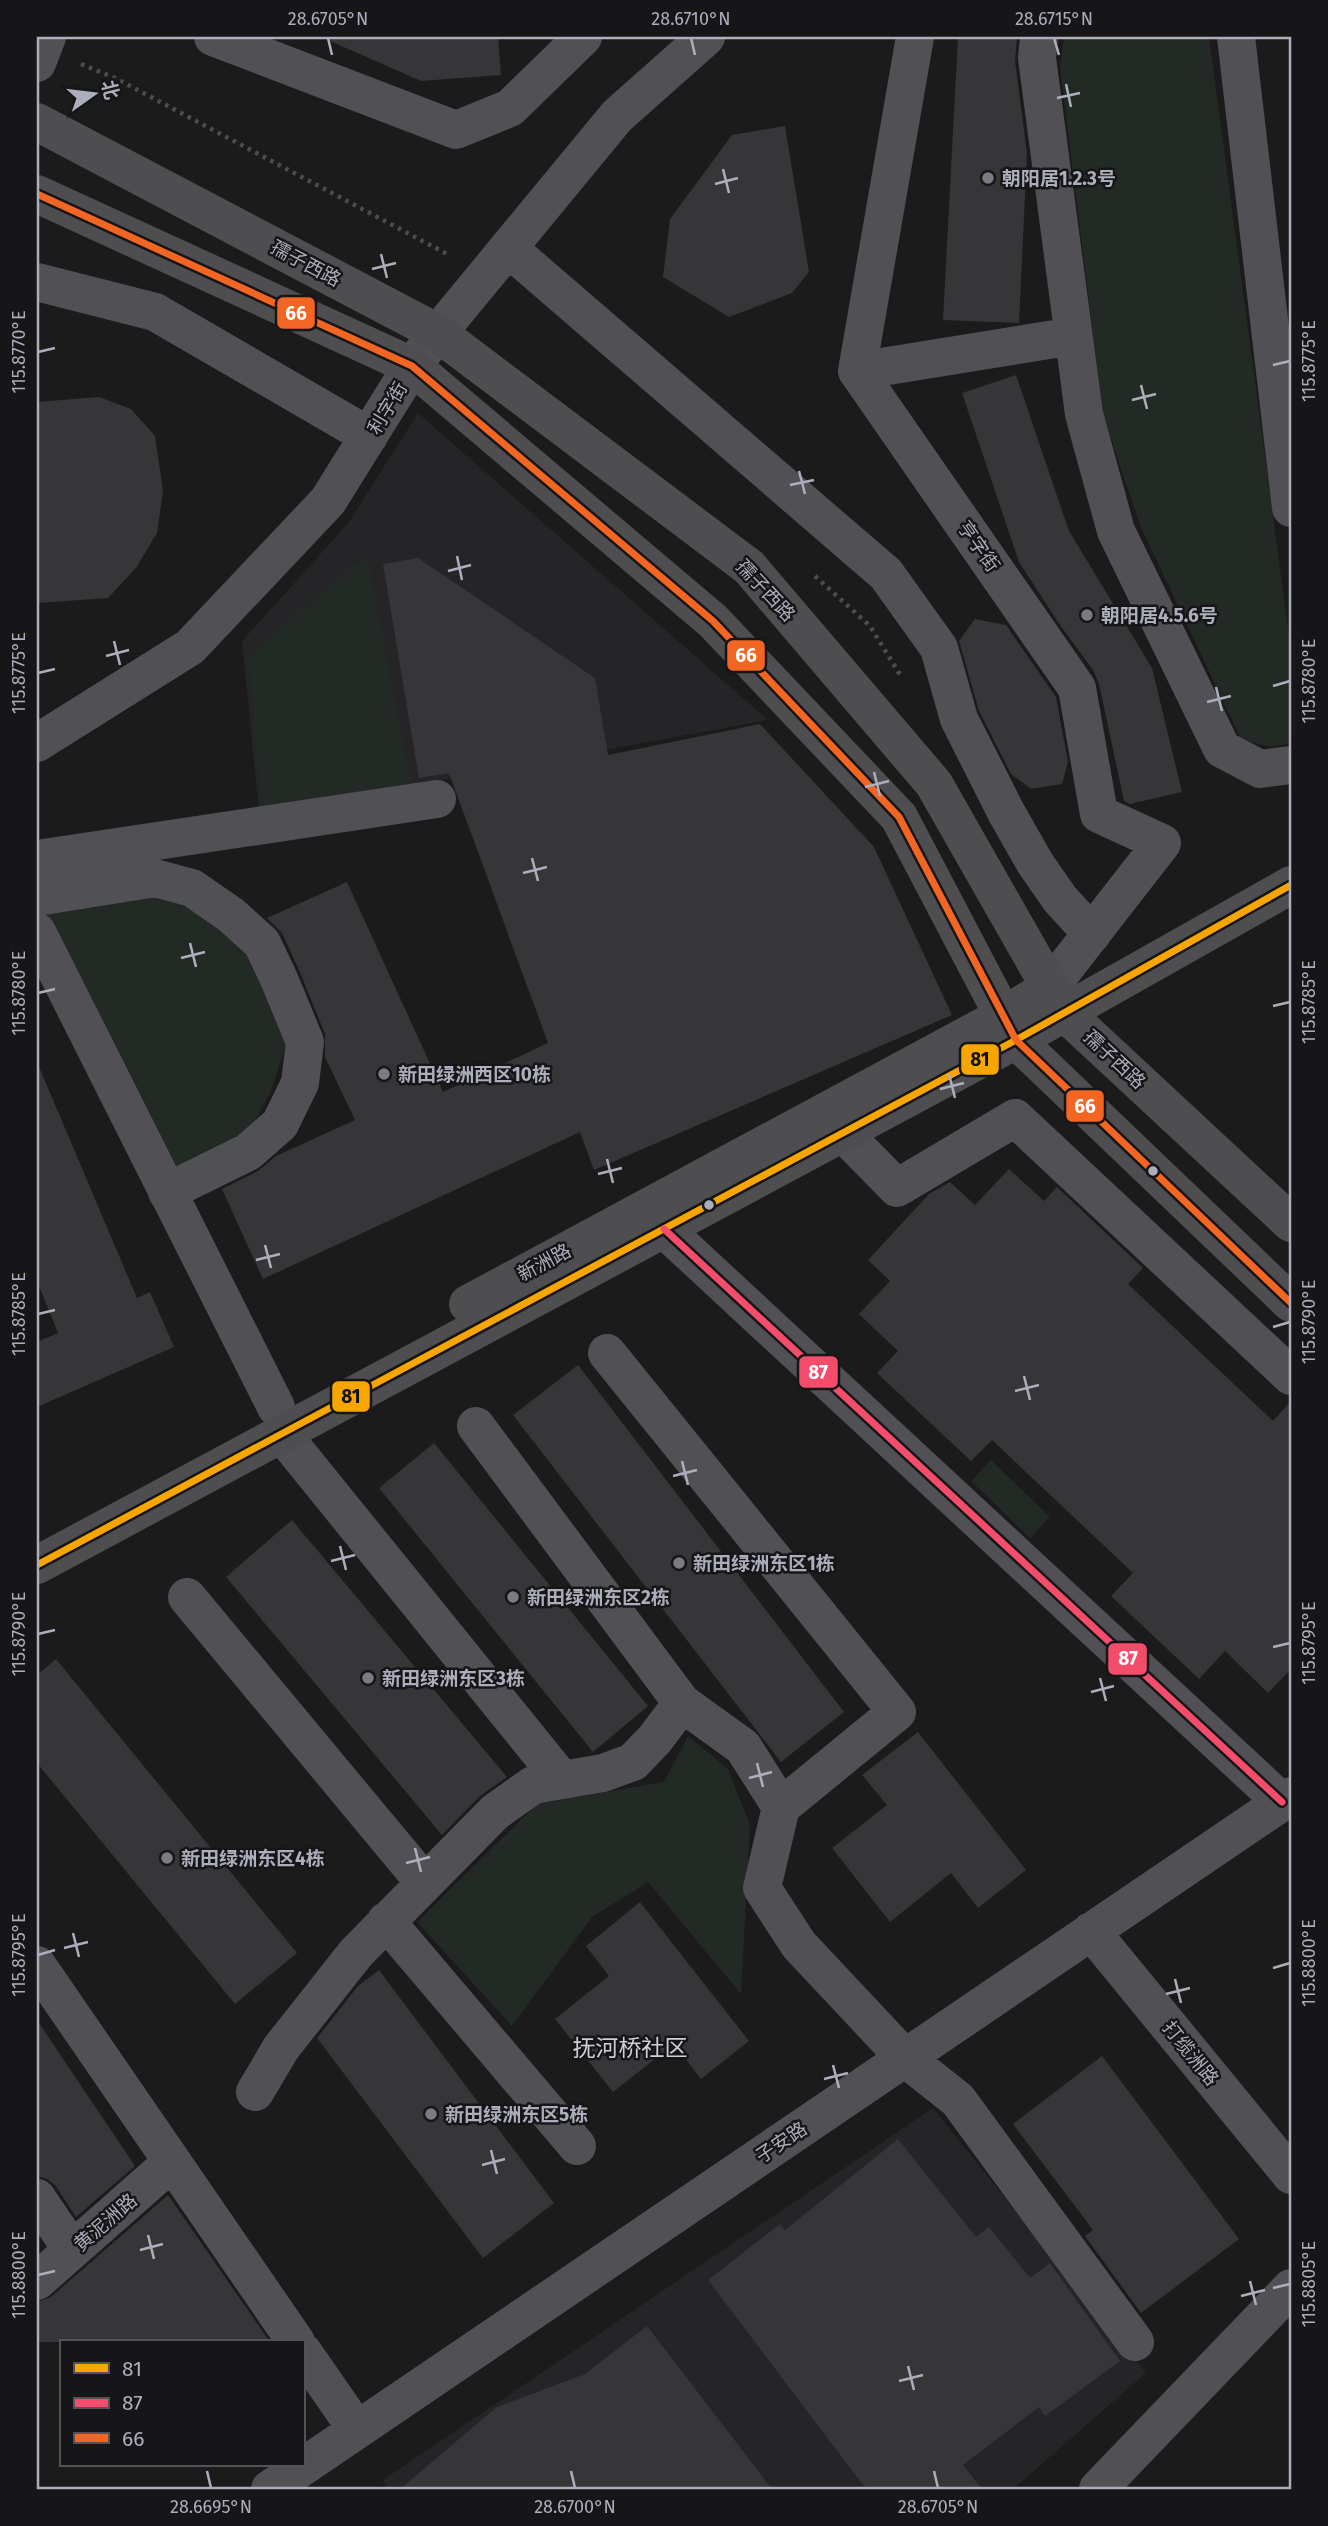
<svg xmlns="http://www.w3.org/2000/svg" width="1328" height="2526" font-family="'Fira Sans','Noto Sans SC',sans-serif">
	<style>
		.built { fill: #252527 }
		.green { fill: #232a25 }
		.building { fill: #363537 }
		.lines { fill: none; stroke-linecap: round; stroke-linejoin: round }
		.path { stroke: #4c4c50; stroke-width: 4.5; stroke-dasharray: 3.5 5; stroke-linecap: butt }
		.minor { stroke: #515155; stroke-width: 38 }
		.major { stroke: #4e4e51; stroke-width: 38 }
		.bus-1-casing { stroke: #161517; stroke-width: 12 }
		.bus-2-casing { stroke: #161517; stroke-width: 12 }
		.bus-3-casing { stroke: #161517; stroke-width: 12 }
		.bus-1 { stroke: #f7a600; stroke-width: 7 }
		.bus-2 { stroke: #f44d6c; stroke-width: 7 }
		.bus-3 { stroke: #f26522; stroke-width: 7 }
		.ticks { fill: none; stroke: #adaebb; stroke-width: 2.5 }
		.poi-dot { fill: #7a7b83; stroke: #161517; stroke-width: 2.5 }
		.bus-dot { fill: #adaebb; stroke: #161517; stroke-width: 2.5 }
		.labels { text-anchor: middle; stroke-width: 5; stroke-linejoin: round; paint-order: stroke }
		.poi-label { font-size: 19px; font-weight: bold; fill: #adaebb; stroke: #161517; text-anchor: start }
		.street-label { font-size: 19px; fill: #adaebb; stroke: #161517 }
		.quarter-label { font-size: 23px; fill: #ceced7; stroke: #161517 }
		.line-badge { stroke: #161517; stroke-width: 2.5 }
		.badge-label { font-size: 19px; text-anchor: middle; font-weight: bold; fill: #fff }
		.pale-badge-label { font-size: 19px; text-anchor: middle; font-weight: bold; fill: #111 }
		.neatline { fill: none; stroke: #adaebb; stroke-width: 2.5 }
		.ticks-label { font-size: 18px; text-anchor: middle; fill: #adaebb }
	</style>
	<rect width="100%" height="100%" fill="#1b1b1b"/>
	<path class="built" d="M418,413L768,720L437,781L260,823L242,641L349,522Z
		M933,2108L1146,2373L1013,2489H388L383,2480Z"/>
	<path class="green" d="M1064,37H1209L1291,651V743L1271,747L1241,739L1140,525L1103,415L1060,67Z
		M367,555L412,789L261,812L248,655Z
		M165,889L204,914L252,959L288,1038L271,1091L246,1138L173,1176L37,909Z
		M991,1460L1050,1517L1030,1538L971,1481Z
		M688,1736L728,1769L750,1825L741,1994L648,1882L592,1917L512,2026L417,1922L537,1804L664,1782Z"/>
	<path class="building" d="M321,37H498L501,75L421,81Z
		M958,37H1017L1015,61L1027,153L1019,323L943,320Z
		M785,126L809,272L792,293L729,317L663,277L670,219L732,135Z
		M1016,375L1069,531L1152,668L1182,792L1130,804L1124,801L1099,684L1093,670L1060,625L1019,562L962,393Z
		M99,397L131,409L155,436L163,491L157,533L136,568L108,598L38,603L37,402Z
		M418,558L595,678L608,755L760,724L874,847L952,1015L594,1170L580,1132L263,1279L222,1189L258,1171L276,1156L355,1120L325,1057V1034L299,970L282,933L267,918L347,882L443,1092L548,1043L449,773L419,778L383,564Z
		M975,619L1006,625L1056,697L1068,762L1062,784L1031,789L1011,774L979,711L959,641Z
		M37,1062L137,1298L150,1292L174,1347L37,1407V1342L58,1333L37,1281Z
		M1009,1169L1044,1201L1057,1187L1143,1268L1128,1284L1273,1421L1291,1401V1669L1268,1693L1225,1651L1199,1679L1111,1596L1133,1573L992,1440L971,1461L877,1373L898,1351L859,1314L890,1281L868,1260L929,1194L950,1182L975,1205Z
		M578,1365L844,1712L781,1762L513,1415Z
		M434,1443L648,1706L593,1752L379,1488Z
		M292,1520L507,1777L480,1796L442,1835L226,1577Z
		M56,1659L297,1953L235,2004L37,1763V1675Z
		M918,1732L1026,1870L978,1908L951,1873L890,1922L832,1848L887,1805L862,1775Z
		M640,1902L749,2041L701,2079L674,2044L613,2092L555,2019L609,1976L586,1946Z
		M379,1970L554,2203L483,2258L317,2038L358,1986Z
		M37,2020L135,2166L76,2217L55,2185L47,2179L37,2176Z
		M1102,2056L1239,2239L1141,2313L1085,2236L1093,2230L1013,2124Z
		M898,2139L976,2237L989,2227L1030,2278L1050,2263L1120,2361L1045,2416L1039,2407L963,2465L982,2489H866L708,2280L780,2224L785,2230Z
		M168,2195L270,2342H37V2302L51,2297Z
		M647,2326L772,2489H400L497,2407L585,2374Z"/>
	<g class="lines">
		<path class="path" d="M81,64L115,78L449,255
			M815,576L870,626L902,678"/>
		<path class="minor" d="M213,37L456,130L510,108L583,37
			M915,37L857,371L1077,688L1099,814L1162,843L1050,987
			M1039,37L1037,58L1084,414L1116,531L1222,749L1260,769L1291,765
			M1236,37L1291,508
			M37,63L47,37
			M508,248L886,574L939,648L959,719L1006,812L1035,863L1060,899L1092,934
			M37,282L155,312L369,436
			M857,371L1073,336
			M37,743L190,647L328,501L412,366L438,333L617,116L706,37
			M37,859L437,799
			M37,897L155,878L192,888L231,915L262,943L279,979L305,1042L300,1083L280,1124L248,1152L167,1192
			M37,932L276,1407
			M843,1133L897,1188L1015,1118L1291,1376
			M664,1229L1282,1802
			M607,1353L897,1712L781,1807
			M476,1426L682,1703L743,1747L781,1807L762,1888L799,1945L905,2058L958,2100L1135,2342
			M282,1434L562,1780
			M187,1597L424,1882
			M386,1921L577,2146
			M1091,1931L1291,2175
			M37,1965L296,2342
			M255,2092L281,2048L356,1953L495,1812L533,1785L603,1773L633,1762L655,1739L682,1703
			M37,2198L72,2250
			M37,2281L172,2162
			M303,2352L357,2430
			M270,2489L1291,1796
			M1098,2489L1291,2288"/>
		<path class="major" d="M37,122L438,333L749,567L934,784L1064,1012L1291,1223
			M37,194L412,366L713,621L899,817L1016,1040L1291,1303
			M468,1304L1003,1016L1050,987
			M37,1565L1016,1040L1291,885"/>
		<g class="bus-1-casing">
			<path id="bus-1" d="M37,1565L1016,1040L1291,885"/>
		</g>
		<g class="bus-2-casing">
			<path id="bus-2" d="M664,1229L1282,1802"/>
		</g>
		<g class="bus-3-casing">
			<path id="bus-3" d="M37,194L412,366L713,621L899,817L1016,1040L1291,1303"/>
		</g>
		<use href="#bus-1" class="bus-1"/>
		<use href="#bus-2" class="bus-2"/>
		<use href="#bus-3" class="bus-3"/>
	</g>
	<path class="ticks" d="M328,38L332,55M691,38L695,55M1054,38L1059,55M1066,84L1071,107M1057,98L1080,93M723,169L729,193M715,184L738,178M381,254L387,278M372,269L396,263M38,352L55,348M1273,365L1290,361M1141,385L1147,409M1132,400L1156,394M799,471L805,494M790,485L814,480M457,556L462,580M448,571L471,565M114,641L120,665M106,656L129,650M38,673L55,669M1273,686L1290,681M1216,687L1222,711M1207,702L1231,696M874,772L880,796M865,787L889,781M532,858L538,881M523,873L547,867M190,943L196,967M181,958L205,952M38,993L55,989M1273,1006L1290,1002M949,1074L955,1098M940,1089L964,1083M607,1159L613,1183M598,1174L622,1168M265,1245L271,1268M256,1260L280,1254M38,1314L55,1310M1273,1327L1290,1322M1024,1376L1030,1400M1015,1391L1039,1385M682,1461L688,1485M673,1476L697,1470M340,1546L346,1570M331,1561L355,1555M38,1634L55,1630M1273,1647L1290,1643M1100,1678L1106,1701M1091,1692L1114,1686M757,1763L763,1787M749,1778L772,1772M415,1848L421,1872M406,1863L430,1857M73,1933L79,1957M64,1948L88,1942M38,1955L55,1950M1273,1968L1290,1963M1175,1979L1181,2003M1166,1994L1190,1988M833,2065L839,2088M824,2079L848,2073M491,2150L497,2174M482,2165L505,2159M148,2235L154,2259M140,2250L163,2244M38,2275L55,2271M1250,2281L1256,2305M1273,2288L1290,2284M1241,2296L1265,2290M908,2366L914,2390M899,2381L923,2375M207,2471L211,2488M571,2471L575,2488M934,2471L938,2488"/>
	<g class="poi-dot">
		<circle cx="988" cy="178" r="7"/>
		<circle cx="1087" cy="615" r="7"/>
		<circle cx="384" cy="1074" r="7"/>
		<circle cx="679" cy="1563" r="7"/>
		<circle cx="513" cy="1597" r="7"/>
		<circle cx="368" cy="1678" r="7"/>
		<circle cx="167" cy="1858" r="7"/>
		<circle cx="431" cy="2114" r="7"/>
	</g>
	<g class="bus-dot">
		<circle cx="1153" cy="1171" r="6"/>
		<circle cx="709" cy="1205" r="6"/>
	</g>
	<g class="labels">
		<g class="poi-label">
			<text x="1002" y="185">朝阳居1.2.3号</text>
			<text x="1101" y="622">朝阳居4.5.6号</text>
			<text x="398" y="1081">新田绿洲西区10栋</text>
			<text x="693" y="1570">新田绿洲东区1栋</text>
			<text x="527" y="1604">新田绿洲东区2栋</text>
			<text x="382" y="1685">新田绿洲东区3栋</text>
			<text x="181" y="1865">新田绿洲东区4栋</text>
			<text x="445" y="2121">新田绿洲东区5栋</text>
		</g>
		<g class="street-label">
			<text transform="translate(306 263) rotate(28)" y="7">孺子西路</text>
			<text transform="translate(387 408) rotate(-59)" y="7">利字街</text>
			<text transform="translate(979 546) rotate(55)" y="7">亨字街</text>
			<text transform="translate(766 590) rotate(47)" y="7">孺子西路</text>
			<text transform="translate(1115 1059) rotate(43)" y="7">孺子西路</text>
			<text transform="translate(544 1262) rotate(-28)" y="7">新洲路</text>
			<text transform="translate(1191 2053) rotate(51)" y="7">打缆洲路</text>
			<text transform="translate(781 2142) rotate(-34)" y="7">子安路</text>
			<text transform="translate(105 2222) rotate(-41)" y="7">黄泥洲路</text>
		</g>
		<g class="quarter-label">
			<text x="630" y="2056">抚河桥社区</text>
		</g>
	</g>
	<g class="line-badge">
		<rect x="276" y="296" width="40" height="34" rx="7" fill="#f26522"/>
		<rect x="726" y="639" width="40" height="33" rx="7" fill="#f26522"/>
		<rect x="960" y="1043" width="40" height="33" rx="7" fill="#f7a600"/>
		<rect x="1065" y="1089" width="40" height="34" rx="7" fill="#f26522"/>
		<rect x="798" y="1355" width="41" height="34" rx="7" fill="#f44d6c"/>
		<rect x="331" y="1380" width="40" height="33" rx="7" fill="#f7a600"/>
		<rect x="1107" y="1642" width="41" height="34" rx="7" fill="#f44d6c"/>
	</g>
	<g class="badge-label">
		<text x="296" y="320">66</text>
		<text x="746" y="662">66</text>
		<text x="1085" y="1113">66</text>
		<text x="818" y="1379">87</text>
		<text x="1128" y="1665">87</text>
	</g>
	<g class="pale-badge-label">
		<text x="980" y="1066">81</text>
		<text x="351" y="1403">81</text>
	</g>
	<rect width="1328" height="2526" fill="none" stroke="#161517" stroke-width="77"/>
	<rect x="60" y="2340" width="245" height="126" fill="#161517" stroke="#525259" stroke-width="2"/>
	<rect x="74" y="2363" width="35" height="10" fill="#f7a600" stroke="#525259" stroke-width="2"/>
	<text x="122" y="2376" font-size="21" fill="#adaebb">81</text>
	<rect x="74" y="2398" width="35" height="10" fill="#f44d6c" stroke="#525259" stroke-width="2"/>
	<text x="122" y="2410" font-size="21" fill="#adaebb">87</text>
	<rect x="74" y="2433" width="35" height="10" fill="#f26522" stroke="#525259" stroke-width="2"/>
	<text x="122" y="2446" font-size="21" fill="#adaebb">66</text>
	<g transform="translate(94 94) rotate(76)" stroke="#161517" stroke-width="5" paint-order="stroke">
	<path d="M0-5L12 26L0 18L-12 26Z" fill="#adaebb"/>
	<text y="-10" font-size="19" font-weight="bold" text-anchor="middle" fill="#adaebb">北</text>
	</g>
	<rect x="38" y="38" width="1252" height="2450" class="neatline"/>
	<g class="ticks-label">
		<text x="328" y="25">28.6705°N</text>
		<text x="691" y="25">28.6710°N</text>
		<text x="1054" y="25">28.6715°N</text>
		<text transform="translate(19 352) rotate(-90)" y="6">115.8770°E</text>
		<text transform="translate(1309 361) rotate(-90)" y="6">115.8775°E</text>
		<text transform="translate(19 673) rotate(-90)" y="6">115.8775°E</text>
		<text transform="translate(1309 681) rotate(-90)" y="6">115.8780°E</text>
		<text transform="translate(19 993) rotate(-90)" y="6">115.8780°E</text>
		<text transform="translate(1309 1002) rotate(-90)" y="6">115.8785°E</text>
		<text transform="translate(19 1314) rotate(-90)" y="6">115.8785°E</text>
		<text transform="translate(1309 1322) rotate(-90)" y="6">115.8790°E</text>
		<text transform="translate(19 1634) rotate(-90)" y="6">115.8790°E</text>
		<text transform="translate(1309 1643) rotate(-90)" y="6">115.8795°E</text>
		<text transform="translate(19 1955) rotate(-90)" y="6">115.8795°E</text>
		<text transform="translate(1309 1963) rotate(-90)" y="6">115.8800°E</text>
		<text transform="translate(19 2275) rotate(-90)" y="6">115.8800°E</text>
		<text transform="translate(1309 2284) rotate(-90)" y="6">115.8805°E</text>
		<text x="211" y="2513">28.6695°N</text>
		<text x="575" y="2513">28.6700°N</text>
		<text x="938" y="2513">28.6705°N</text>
	</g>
</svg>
